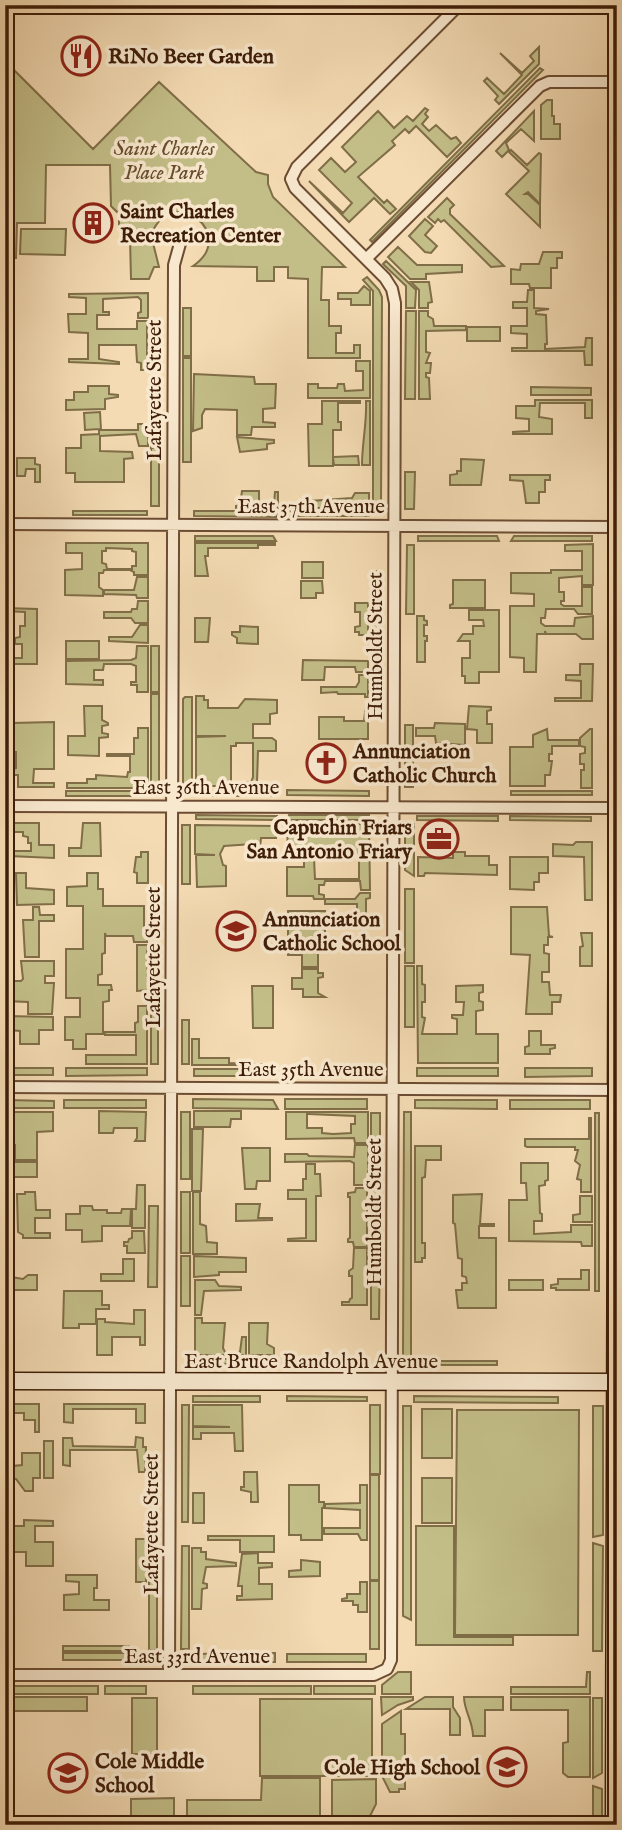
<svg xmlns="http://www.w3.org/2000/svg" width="622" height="1830" font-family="'IM FELL English',serif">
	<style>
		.green { fill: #c3be88; stroke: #806e48; stroke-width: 2; fill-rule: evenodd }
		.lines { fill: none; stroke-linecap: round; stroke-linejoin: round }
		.street-casing { stroke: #6c4c33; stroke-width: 14 }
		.secondary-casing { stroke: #3e1d08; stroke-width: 19 }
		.street { stroke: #f8e8ce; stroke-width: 10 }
		.secondary { stroke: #f8e8ce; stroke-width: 16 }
		.labels { text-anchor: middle; stroke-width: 7; stroke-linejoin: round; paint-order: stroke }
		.poi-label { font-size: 21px; font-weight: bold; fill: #3e1d08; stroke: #f8e8ce; text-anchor: start }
		.park-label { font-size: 21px; font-style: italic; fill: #664d2e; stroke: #f8e8ce }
		.street-label { font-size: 21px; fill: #3e1d08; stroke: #f8e8ce }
	</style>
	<rect width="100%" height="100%" fill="#f4dbb3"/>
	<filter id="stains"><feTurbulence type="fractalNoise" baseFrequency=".00286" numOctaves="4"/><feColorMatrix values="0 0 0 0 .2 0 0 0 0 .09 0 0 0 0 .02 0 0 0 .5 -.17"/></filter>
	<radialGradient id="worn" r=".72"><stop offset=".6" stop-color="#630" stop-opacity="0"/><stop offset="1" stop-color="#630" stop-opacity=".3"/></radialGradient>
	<path class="green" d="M539,47V64L499,104L495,100L498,96L484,81L487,78L504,94L522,75L500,53L522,73L534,61L530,56Z
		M5,66L11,67L93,149L159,82L256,172L268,175V184L273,197L345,267H322L321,300H329V326H341V333H336V353H354V345H360V358H308V279L288,278V267H274V281H257V267L193,266C239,235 172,181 151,235L159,267H154L149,279H131L130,238L122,237V227H119V214L111,206L110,165H46L45,223H17L16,258H5Z
		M540,68L543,70L372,242L370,240Z
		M547,100H552V116H554V124H560V139H541V105Z
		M425,108L428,110L425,114L428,117L422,124L429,131L436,125L451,139L456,137L461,143L447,157L416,126L409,133L405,129L392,141L395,145L358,177L384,203L387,200L396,209L390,214L374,198L349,222L309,181L343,213L352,203L319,170L331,158L345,172L356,162L342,147L378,111L394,128L407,116L413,121Z
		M534,111V141L521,129L506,143L509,150L502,157L496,151Z
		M511,150L527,165L539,153L541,154L540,204L528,192L525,194H528L540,205V227L506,194L529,171L509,152Z
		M447,198L454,205L450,209V214L504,266L491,267L444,220L441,222L438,219L435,223L428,217Z
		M425,219L433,226L425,235L437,246L431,253L425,252L409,236Z
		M21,229H66L65,255L20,254Z
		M398,247L417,265H462V272L426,274V279H410L388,257Z
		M543,252H562V258H557V268H551V288H530L529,284H511V269L520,270L521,264H539Z
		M386,261L416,290L415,308H406V286L383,264Z
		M367,277L379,290L382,297L381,508H373V291L363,280Z
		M411,282H429L432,302L428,303V308H419V290Z
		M364,286L370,291V305H351V299H338V293H358Z
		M528,290H534V308L549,309L536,311V314L546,315L547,344H545V349L585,347L586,338H592V365H585L584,351H512V348H527V334L511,333V326H527V308H513V302H527Z
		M148,293V318H138V313L141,312V300L138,297L103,299V312H109V315H97V329H137V321H147V370H141V363L137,362L136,345H99V359L119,362V364L69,362V359H88V333L69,332L68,314H86V298L69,297V294Z
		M183,308H191V356H183Z
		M406,311H416L415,399H405Z
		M419,311H428V316L433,319L434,326H466V330L426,331V352L430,353L426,363H431L430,373H426V377L429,378L430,399H419Z
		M151,320H160V370H152Z
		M467,327H500V341H467Z
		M183,358H191V462H183Z
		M356,361H370V398H308V384H318V388H337L338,384H344L345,391L363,390V371H356Z
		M194,374L254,377L255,384H276L275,408L263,409V422L275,423V427H252L251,435H237V410L205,409L202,415V428L193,431Z
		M88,386H109V394L118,395V397L105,399V409L66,410V400H74V392H88Z
		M531,387L591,388V395H531Z
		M151,399H160L159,446H151Z
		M535,400H592V418H585V403H540L539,417L552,419V434H513V432L529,431V419L516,418V406H535Z
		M322,401H360V403H338V422H341V430H333V457L358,456L359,465H334L333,458V466H309L308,424H322Z
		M366,401H370V465H362C362,443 367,423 366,401Z
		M100,412L101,430H138V424H148V446H139L136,434L100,436V451L132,452L133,458L124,459V482H75V473H66V448H81V435L99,434V429L85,430L84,413Z
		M237,437L274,440V443L267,444V449L240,452Z
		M151,448H159V506H151Z
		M17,458H35V464L40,465V482H35V469H26L25,476H17Z
		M461,459L484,460L481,485H450V475L457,474V471H461Z
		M405,472H415L414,509H405Z
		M510,475H550V480H545V492H539V503H526L523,481L510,480Z
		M242,491H259V503H274L275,492H278V508H236V506L240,505Z
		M355,493H369V501H363L362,508H310V501L352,498Z
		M73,511H147V515H73Z
		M194,511H277V517L194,516Z
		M288,511L369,512V516H288Z
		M195,536H273L276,541H195Z
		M418,536H497L499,541H418Z
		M514,536H592V541H511Z
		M66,543H148V575H134V572L130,570H104L103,573H99V587L103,590V596L65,595V570L82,569V553H66ZM106,548L132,549V551L136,552V566H132V569H107L106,564L102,563V551H106Z
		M195,543H275V545H258V548H208V556H205L208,576H195Z
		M593,544V585H582V576L559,578V592H564V601H561V604L564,606H582V587H592V614H578L574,609H546L545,618H541V623L545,626H574L575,618L593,616V639H582L576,634H546L545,631V634H537L536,672H524V658L510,657V606H534V594L511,593V573H551V570H582V551H565V545Z
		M407,545H414V614H406Z
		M302,562H323V578H302Z
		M372,571H381V636H372Z
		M137,577H148V598H137L136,595L104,594V590H134Z
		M453,580H485V608H450V605L453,604Z
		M301,581H322L323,593H316V598H301Z
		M138,601H148V623H135L131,618H104V612H131L132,609H137Z
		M355,603H368V635H359V632H355V627L360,626V612H355Z
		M5,608L37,609V664H5V658H22V644H5V643H15V638L20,637V626H25V612L5,611Z
		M469,610H499V672H479V683H465V676H462V658H470V641H458L463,634H473V626H484L483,620H469Z
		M417,616H424V620L427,621V625H424V636H427V641H425V662H417Z
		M195,618H210L208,642H195Z
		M140,625H148V643L109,641V637H132Z
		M240,626L258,627V644L237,643V638L232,635V632H240Z
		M66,641H99V659H66Z
		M137,646H148V692H137V685H131V682H136V666L131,664H104L103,670H94V680H103V685L66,684V661L131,660L136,658Z
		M151,646H159V692H151Z
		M303,660L368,661V672H356L355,667H325L324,680H302Z
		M580,664H593L592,701H555V698H581V681L566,680V675H580Z
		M359,675H368V697H365V694H338L337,692L321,693V687H356L359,682Z
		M151,694H159V787H151Z
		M196,696H204V700H208V708H238L245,699L277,700V713L270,714V724H253V738H272L276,741V751H258L257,782H264V786H241V783L251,782L253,777V743H236V746H231V786H196V737L226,736H196Z
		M185,697H192V788H183V699Z
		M366,704H368V739H319V717H344V721H364Z
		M84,706H102V720L108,723V725L102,726V733L108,734V737L99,738V756L68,755V736H85Z
		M469,706L491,707V710L487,711V724H492V743H477V730L467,729Z
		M54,722V769H34L33,783H54V787H18V775H13V769L16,768V752H12V723Z
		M435,723L465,724V745L436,743L435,736H416V728H434Z
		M405,725H413V787H405Z
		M138,728H148V788H67V783H87V779H96V775L127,777L128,772H130V756H107V754H134V738H138Z
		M547,729L548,740H579V746H552V754H549V761H552L550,775H545V786H510V747H533V735Z
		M590,729H592V788H581V770H584V764H580V754L585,753V747L580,746V738Z
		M287,790L369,791V796L287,795Z
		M66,791H147V796H66Z
		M195,791H277V796H195Z
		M511,791H592V795H511Z
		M196,815L277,816V820L196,819Z
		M289,815H369V820H287Z
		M417,816H498V821L417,820Z
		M510,816L591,817V821L510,820Z
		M5,823H39V845H54V858L9,856V851H31V843H28V837L23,836V832H13L10,828H5Z
		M83,823H100L101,856H69V848H81Z
		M288,824H369L370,890H361L360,881H325L324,885H319V894L324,895V899H314L313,896H287V867H304V858H314L315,879H359V857L287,856Z
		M405,824H414V876L405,870Z
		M182,825H190V884H182Z
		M195,825L276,826V838H261L260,848H256L253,844L224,846L220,854L223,865L226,866V886L197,887L196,855H215L195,854Z
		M576,842H592V900H585L584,857L553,856V844L573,845Z
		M141,852H148V883H137V873L134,872L136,857H141Z
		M453,852H465V856H489V865H497V875L425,873L424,876H418V857L453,858Z
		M510,857H548V873H539V882H534V890L510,889Z
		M16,873H26V888L54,890V904L17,905Z
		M87,873H98V889H103V906H144V933L147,934V942H134L133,936H106L105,933V953L102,954V974L98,975V985H111L112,990H109V1001L103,1002V1034H86V1049H73V1040H65V1017H80V998H66V949H83V906H67V887L87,886Z
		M405,889H414V963H405Z
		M360,893H370V898L366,899V915L357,913V904H325V899H355Z
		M33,907H39L40,915H54V921H39V957H25L23,920H33Z
		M511,907H547L549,936L553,937H548V945H544V953L549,954V972H542V982H549L550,995H561L560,1002H552V1014H526L530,955L511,954Z
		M288,911H325V937L318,939V967H302V955H288Z
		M581,933H592V966H580V947L583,946Z
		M151,944H158V990H151Z
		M137,945H147L148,990L137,991Z
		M21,961H54V976H45V983H54L52,1014H28V1002L5,1001V999L11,998V985H5V981H21L23,979Z
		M405,966H414V1027H405Z
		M417,966H422V984L425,985V1002H422V1017L425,1018L422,1034H457V1019L452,1018V1015H463L464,1002H456V986L483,985V992L479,993V1001L483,1002V1010L476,1011V1034H498V1063H418Z
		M302,969H318V973H323V977L318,978V993L325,997H303V989H292V978H302Z
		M252,986H273V1028H253Z
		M138,1006H147V1064H86V1055H136V1035H105V1032H135V1023L138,1022Z
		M151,1008H158V1064H151Z
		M5,1016L53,1017V1030H39V1044H20V1031L9,1030Z
		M182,1020H189V1064H182Z
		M529,1031H541V1045H555V1048L550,1049V1054H525V1047L529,1046Z
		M192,1039H199V1058H229V1063L276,1065H192Z
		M5,1068H53V1075H5Z
		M66,1068H147V1075L66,1076Z
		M417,1068H498V1076H417Z
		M525,1068H592V1076L525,1077Z
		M194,1069H275V1076H194Z
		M193,1099L273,1100L278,1109L193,1108Z
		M285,1099H367V1109H285Z
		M5,1100L54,1101V1108H5Z
		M64,1100H146V1108H64Z
		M415,1100H497V1109L415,1108Z
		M510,1100H590V1109H510Z
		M99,1111L146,1112L145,1141H135L137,1138V1128H114L113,1133H99Z
		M194,1111H241V1119H231L230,1127H194Z
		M5,1112H53V1131L37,1132V1160H15V1145L5,1144Z
		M181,1112H190V1179H181Z
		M286,1112H307V1128H322V1133L333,1134L351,1133V1124H355V1116L309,1114V1112H368V1143H355L354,1138L286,1139Z
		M404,1112H411V1357H403Z
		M371,1113H380V1208H371Z
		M595,1113H599V1291H595Z
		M589,1118H591V1192H581V1180L577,1179L580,1165L575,1161L578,1150H575V1147H527L525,1146V1139H589Z
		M192,1129H203L201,1191H192Z
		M355,1145H368V1185H354V1163L350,1161L285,1162V1154H307L309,1156L354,1157Z
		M415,1146H441V1160H426L425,1177L422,1178V1243H425V1258H422V1262H415Z
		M242,1148H270V1181H257L256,1189H245Z
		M10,1162H37V1177H6V1172L10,1171Z
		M521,1163H548V1180L545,1181V1185L539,1186L540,1213L542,1214V1221H534V1234L571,1232V1225H592V1246H582L581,1242L509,1241V1200H527L526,1183H521Z
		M306,1164H315V1174H320L321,1196H316V1241H288V1239L306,1238V1199H288V1190H303V1179H306Z
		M137,1185H145V1228H132V1209H136Z
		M356,1188H367V1247H354L353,1242H348V1239L350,1238V1197H348V1193L355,1192Z
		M25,1192H35L36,1210H50V1218H35V1233H50V1238H23V1235L18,1232L17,1194H25Z
		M181,1192H190V1253H181Z
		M200,1192V1224L206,1226L207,1242L217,1243V1254H193V1192Z
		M482,1194L480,1224H494V1226H479V1238H496V1308H458L456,1290H462V1283H467L466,1277L462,1276V1259L458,1258L455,1224L453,1223V1195Z
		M580,1196H592V1222H573V1215L580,1214Z
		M236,1204H260L258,1218H272V1220L236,1221Z
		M80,1206H92L93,1210H107V1213H121L122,1209H131L130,1226H102V1241L82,1242V1230H66V1214H80Z
		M149,1206H158L157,1287H148Z
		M132,1231H144L145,1253H127V1246H124V1242H128L129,1239L132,1238Z
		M371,1242H380L379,1319H371Z
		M354,1248H367V1305H342V1302H349L350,1299L352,1298V1276H349V1271L353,1268Z
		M181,1256H190V1306H181Z
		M194,1256L246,1258V1272H219V1275L194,1277Z
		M123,1259H134V1281H101V1274H123Z
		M581,1270H589V1290H556V1288H551V1285L558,1284V1279H581Z
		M28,1275H37V1290H5V1276L23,1279Z
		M195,1280H215L219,1286L241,1287V1290L204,1291L201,1315H195Z
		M509,1280H543V1290H509Z
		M64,1291H102V1305H109V1309H96V1324H79V1328H63Z
		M134,1310H145V1345H140V1337H112V1355H97V1319H105V1322L134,1324Z
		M195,1318H202V1323H225L223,1348L225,1352H240L242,1337H246V1355H195Z
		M249,1323H268L267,1344L274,1348V1355H249Z
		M194,1359H276V1364H194Z
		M415,1361H497V1365H415Z
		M193,1396H260V1402H193Z
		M287,1396L367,1397V1401H287Z
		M414,1396L558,1397V1403L414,1402Z
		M5,1404H39V1432H35V1420H24V1413H5Z
		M64,1404H145V1423H136V1409H73V1423L64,1422Z
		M182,1405H189L188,1522H182Z
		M193,1405H242L243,1451H235L234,1433H201V1439H193V1427H230L193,1426Z
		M370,1405H380V1474H370Z
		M403,1406H411V1620L403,1616Z
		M593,1406H603V1535L593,1537Z
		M422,1409H452V1458H422Z
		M457,1410H579L578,1635H455Z
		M136,1437L143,1438V1447H146L145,1472H139L137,1450H70V1466L63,1465V1438H72L73,1446L135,1447Z
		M44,1441H53V1478H44Z
		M22,1453H40V1478H33V1491H25L16,1479H5V1476H13V1466L22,1465Z
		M244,1472H257L258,1502H251V1492L241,1490V1487H244Z
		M370,1475H379V1580H370Z
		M422,1478H452V1523H422Z
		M289,1485H319V1502H324V1507L322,1508V1540H301V1535H289Z
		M360,1485H367V1540H361L358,1534H324V1528H360V1510L325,1508V1504L360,1503Z
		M204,1493V1523H193V1493Z
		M24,1520L53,1521V1526H35V1542H53V1566H26V1552H5V1526H24Z
		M416,1526H454V1637H513V1645H416Z
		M149,1530L157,1533V1650H149Z
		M208,1536H274V1552H240V1540H208Z
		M136,1539H146V1582H136Z
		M593,1543L603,1546L602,1651H593Z
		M182,1546H189V1649H181Z
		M192,1548H201V1552H206V1559L236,1563V1566L206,1567L203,1583L207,1584V1588L202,1589L201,1609H192Z
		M258,1553V1563H272V1567L259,1568V1584H272V1599L237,1600V1596H242V1586H238L242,1554Z
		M301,1560L320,1562V1576L289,1577V1571L301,1570Z
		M66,1575H97V1588H94V1600H109V1610H64V1595L79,1594V1582L66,1581Z
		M370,1581H379V1649H370Z
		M360,1582H367V1612H358V1605H353V1601H342V1599L347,1598V1594H360Z
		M63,1646H129V1651H63Z
		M63,1653H146V1660H63Z
		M275,1653V1662H192V1654Z
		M287,1654H366V1662H287Z
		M398,1672H411V1694H382V1685Z
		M587,1672H590V1694H511V1687H586Z
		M5,1686H98V1694H5Z
		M105,1686H146V1694H105Z
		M193,1686H311V1694H193Z
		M314,1686H375V1694H314Z
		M11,1697H87V1711H11Z
		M381,1697H413V1700L398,1705L382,1715Z
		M425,1697H453V1707L460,1718V1735H450V1709H406Z
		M464,1697H503V1710H485V1736H473C473,1721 464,1711 464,1697Z
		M511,1697H590V1777H568L563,1773V1743L568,1742V1710H511Z
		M132,1698H157V1754H132Z
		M593,1698H602V1773L593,1778Z
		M260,1699H372V1776H260Z
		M401,1711V1734H405V1789H399V1792H390L382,1776V1724Z
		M262,1778H320V1822L369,1823L370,1825H187V1800H261Z
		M376,1779V1804L370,1816L332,1817V1780Z
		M593,1786L602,1789V1825H593Z
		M174,1798V1825H131V1799Z"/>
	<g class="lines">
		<g class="street-casing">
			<path id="street" d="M366,259L540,86L549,82H617
				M5,524L617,527
				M5,806L617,808
				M5,1087L617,1090
				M5,1675H374L387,1669L391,1660L395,303L392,289L385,278L295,188L291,179L297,167L459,5
				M169,1675L174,265L181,240"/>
		</g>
		<g class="secondary-casing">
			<path id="secondary" d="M5,10L10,5
				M617,370V781
				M5,1381L617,1382
				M614,1825L617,794"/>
		</g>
		<use href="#street" class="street"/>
		<use href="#secondary" class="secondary"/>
	</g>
	<defs>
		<g id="restaurant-ring" transform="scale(2.0125)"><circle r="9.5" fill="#f8e8ce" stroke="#8f2418" stroke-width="1.5"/><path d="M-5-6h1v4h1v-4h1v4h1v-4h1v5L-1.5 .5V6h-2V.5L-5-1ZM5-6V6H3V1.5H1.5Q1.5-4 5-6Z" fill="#8f2418"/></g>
		<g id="building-ring" transform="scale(2.0125)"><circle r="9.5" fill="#f8e8ce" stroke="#8f2418" stroke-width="1.5"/><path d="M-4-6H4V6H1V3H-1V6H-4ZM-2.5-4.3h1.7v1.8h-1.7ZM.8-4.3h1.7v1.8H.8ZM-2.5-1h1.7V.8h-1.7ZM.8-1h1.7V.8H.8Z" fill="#8f2418"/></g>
		<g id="church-ring" transform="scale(2.0125)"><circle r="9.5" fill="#f8e8ce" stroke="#8f2418" stroke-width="1.5"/><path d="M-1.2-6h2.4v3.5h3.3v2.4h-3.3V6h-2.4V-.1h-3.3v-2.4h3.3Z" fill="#8f2418"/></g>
		<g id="office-ring" transform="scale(2.0125)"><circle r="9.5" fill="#f8e8ce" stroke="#8f2418" stroke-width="1.5"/><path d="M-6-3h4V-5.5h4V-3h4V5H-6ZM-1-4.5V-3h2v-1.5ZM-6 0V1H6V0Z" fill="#8f2418"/></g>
		<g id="school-ring" transform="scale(2.0125)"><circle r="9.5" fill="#f8e8ce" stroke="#8f2418" stroke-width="1.5"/><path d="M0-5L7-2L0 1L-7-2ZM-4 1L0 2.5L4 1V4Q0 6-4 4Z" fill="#8f2418"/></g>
	</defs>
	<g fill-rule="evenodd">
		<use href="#restaurant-ring" x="81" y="56"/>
		<use href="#building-ring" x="93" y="223"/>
		<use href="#church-ring" x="326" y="763"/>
		<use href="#office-ring" x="439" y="839"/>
		<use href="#school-ring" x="236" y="931"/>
		<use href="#school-ring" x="507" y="1767"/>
		<use href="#school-ring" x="68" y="1773"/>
	</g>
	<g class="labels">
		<g class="poi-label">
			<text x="108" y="63">RiNo Beer Garden</text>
			<text x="120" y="218">Saint Charles<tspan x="120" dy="24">Recreation Center</tspan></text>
			<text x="353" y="758">Annunciation<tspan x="353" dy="24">Catholic Church</tspan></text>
			<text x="412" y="834" text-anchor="end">Capuchin Friars<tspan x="412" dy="24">San Antonio Friary</tspan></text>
			<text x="263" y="926">Annunciation<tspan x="263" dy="24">Catholic School</tspan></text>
			<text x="95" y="1768">Cole Middle<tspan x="95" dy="24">School</tspan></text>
			<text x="480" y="1774" text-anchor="end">Cole High School</text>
		</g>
		<g class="park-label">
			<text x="164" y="155">Saint Charles<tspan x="164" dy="24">Place Park</tspan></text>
		</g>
		<g class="street-label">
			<text transform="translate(154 390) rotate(-90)" y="7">Lafayette Street</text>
			<text x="311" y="513">East 37th Avenue</text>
			<text transform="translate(375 646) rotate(-90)" y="7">Humboldt Street</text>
			<text x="206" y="794">East 36th Avenue</text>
			<text transform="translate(153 957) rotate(-90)" y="7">Lafayette Street</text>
			<text x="311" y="1076">East 35th Avenue</text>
			<text transform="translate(374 1212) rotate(-90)" y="7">Humboldt Street</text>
			<text x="311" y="1368">East Bruce Randolph Avenue</text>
			<text transform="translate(151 1524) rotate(-90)" y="7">Lafayette Street</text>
			<text x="197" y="1663">East 33rd Avenue</text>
		</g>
	</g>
	<rect width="622" height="1830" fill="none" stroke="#f4dbb3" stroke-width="28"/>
	<rect x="7" y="7" width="608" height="1816" fill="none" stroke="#3e1d08" stroke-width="3.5"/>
	<rect x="14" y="14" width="594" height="1802" fill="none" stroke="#3e1d08" stroke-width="2"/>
	<rect width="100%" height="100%" filter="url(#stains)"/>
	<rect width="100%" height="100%" fill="url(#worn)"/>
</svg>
